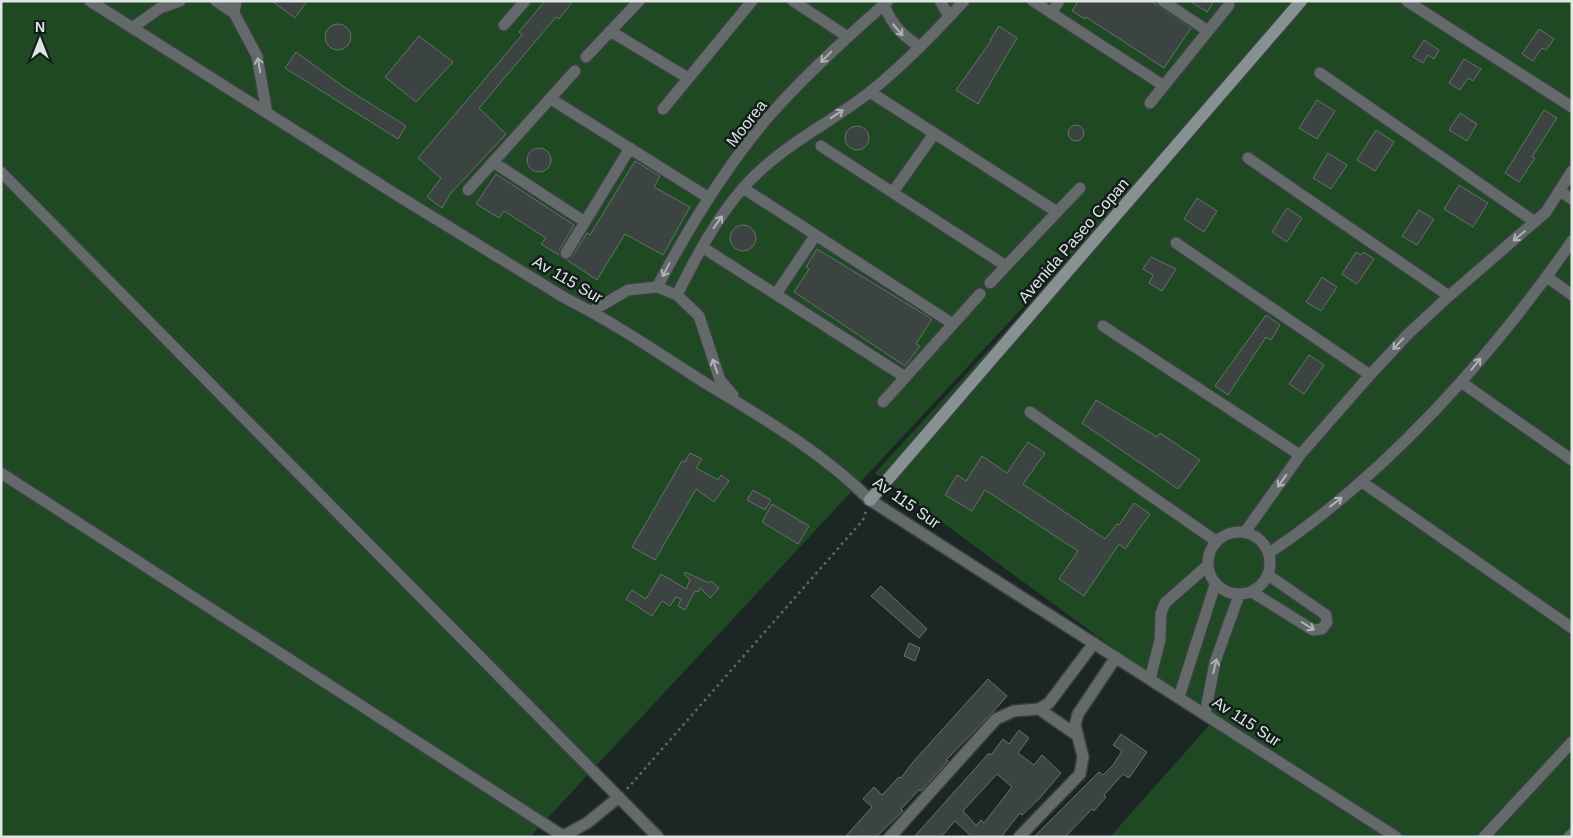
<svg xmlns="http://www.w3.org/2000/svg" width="1573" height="838" font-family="Arial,sans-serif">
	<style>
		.green { fill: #1f4923 }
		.building { fill: #3b4440; stroke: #66716c; fill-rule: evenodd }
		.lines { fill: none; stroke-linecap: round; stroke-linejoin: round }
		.minor-casing { stroke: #374140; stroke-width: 14 }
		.secondary-casing { stroke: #374140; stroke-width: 15 }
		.path { stroke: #616968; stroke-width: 2.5; stroke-dasharray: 2.5 4; stroke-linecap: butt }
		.minor { stroke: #64696a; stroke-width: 11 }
		.secondary { stroke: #889192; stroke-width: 12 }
		.oneway { stroke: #aeb4b3 }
		.labels { text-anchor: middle; stroke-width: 5; stroke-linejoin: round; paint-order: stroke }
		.street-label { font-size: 16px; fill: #dfe6e4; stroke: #121d1b }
	</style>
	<rect width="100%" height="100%" fill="#1c2625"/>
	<path class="green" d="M1,1H1308L530,837H1Z
		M1310,1H1572V837H1110L1213,721L875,473Z"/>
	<path class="building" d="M272,1H307L295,18Z
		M545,1H573L559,19L556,17L479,108L506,134L451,193L442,208L427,197L441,178L418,158L522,35L519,32Z
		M1078,1H1151L1191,28L1164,68L1086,17L1085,19L1072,11Z
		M1190,1H1214L1207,12Z
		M325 37a13 13 0 1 1 26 0a13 13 0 1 1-26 0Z
		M999,26L1017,38L978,104L956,90L991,41L990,40Z
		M1539,29L1554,39L1546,50L1542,48L1533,61L1522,54Z
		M419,36L453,62L416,102L385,77Z
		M1424,40L1439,50L1434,59L1428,55L1423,63L1413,57Z
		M296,52L344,87L406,126L398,139L285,68Z
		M1464,59L1481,69L1473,81L1468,78L1460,90L1449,83Z
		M1317,100L1335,111L1317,139L1299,128Z
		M1544,110L1557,118L1532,157L1535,158L1519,182L1505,173Z
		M1460,113L1477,124L1467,141L1449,130Z
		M1068 133a8 8 0 1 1 16 0a8 8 0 1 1-16 0Z
		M845 138a12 12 0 1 1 24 0a12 12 0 1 1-24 0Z
		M1376,130L1394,142L1375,171L1357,160Z
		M527 160a12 12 0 1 1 24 0a12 12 0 1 1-24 0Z
		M1328,153L1347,165L1331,189L1313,178Z
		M635,161L660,176L654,187L690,207L663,255L625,234L597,280L567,260L572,257L587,233L590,235Z
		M496,174L574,225L560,249L559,255L541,244L546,238L504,211L499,218L476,204Z
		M1459,185L1488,203L1473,227L1444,209Z
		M1197,198L1217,211L1204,232L1184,219Z
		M1287,208L1302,218L1287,242L1272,232Z
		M1419,210L1434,219L1417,245L1402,236Z
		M730 238a13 13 0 1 1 26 0a13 13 0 1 1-26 0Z
		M817,249L932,319L916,344L920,346L905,366L794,292L809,269L806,267Z
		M1356,252L1361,255L1363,252L1374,259L1357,284L1342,274Z
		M1151,257L1176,269L1162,291L1149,283L1153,275L1143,269Z
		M1322,277L1337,287L1321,311L1306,302Z
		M1266,315L1280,325L1271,340L1266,337L1228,395L1215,386Z
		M1309,355L1324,365L1304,394L1289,384Z
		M1096,400L1157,437L1160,433L1200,460L1178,489L1082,423Z
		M1028,442L1045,453L1023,484L1105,539L1117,524L1119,525L1134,503L1150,514L1125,549L1119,544L1084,596L1059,579L1078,551L985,490L972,511L945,495L957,475L966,481L982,456L1007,473Z
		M690,453L702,459L696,468L718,480L721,475L729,481L714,502L696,489L655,560L632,547L682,461L685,462Z
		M753,490L771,500L765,510L747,500Z
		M772,504L809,526L798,544L762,522Z
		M685,572L709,583L711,581L719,588L710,598L700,588L698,592L695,591L685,610L678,606L681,599L676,597L670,606L662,601L652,616L626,599L632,590L646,599L661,574L686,589L690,580L684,574Z
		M881,586L927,629L919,638L871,596Z
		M909,643L920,648L915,661L904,656Z
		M988,679L1007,696L993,712L946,760L948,761L921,791L919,790L901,809L903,811L876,837H845L872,807L863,799L874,787L882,795L899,777L901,778L913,762Z
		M1019,730L1029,738L1018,753L1034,765L1042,755L1061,773L1039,799L1022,815L1020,813L1001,837H972L955,821L941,837H914L989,753L991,755L1003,739L1009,744ZM997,774L1012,787L984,823L981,820L976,825L963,811Z
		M1121,734L1147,752L1129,778L1123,774L1104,795L1106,797L1094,811L1092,809L1065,837H1034L1099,772L1103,775L1113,765L1122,751L1113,745Z"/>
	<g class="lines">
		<g class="minor-casing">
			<path id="minor" d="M90,1L400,197L565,298C613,322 657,352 702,381C760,416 822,452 870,500L1396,837
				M216,1L234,13
				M236,1L234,13L257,56L267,113
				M793,1L848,37
				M940,1L949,16
				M1033,1L1164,86
				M1163,1L1208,31
				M1407,1L1572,107
				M884,5C892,25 902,35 920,47
				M1051,13L1059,1
				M504,25L525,1
				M132,28L160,8L180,1
				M610,31L688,78
				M586,57L639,1
				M1320,73L1535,222
				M870,92L1057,212L1080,188
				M551,99L709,198
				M1150,103L1229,5
				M663,109L752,1
				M821,146L1006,266L990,283
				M1248,158L1449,296
				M493,162L585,222
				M1,172L658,837
				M743,188L953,324
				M468,190L575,71
				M1559,191L1572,199
				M893,192L934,134
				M1176,243L1370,375
				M702,247L905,377
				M566,253L630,148
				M1006,266L1057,212
				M1547,277L1572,295
				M657,287C689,227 725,167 770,115C806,74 847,37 888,1
				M776,294L815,236
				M677,295C696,257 715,220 743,188C781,145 827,126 871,91C905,64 934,33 964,1
				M592,311L628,290L657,287L677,295L699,316L720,380L733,395
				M1103,326L1300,455
				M1461,382L1572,460
				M883,402L980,294
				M1030,412L1216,541
				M1,473L563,836L587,823L619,797
				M1362,482L1572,628
				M1208 563a31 31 0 1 1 62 0a31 31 0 1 1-62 0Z
				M1245,532L1300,455L1370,375L1408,334L1449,296L1546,212L1572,171
				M1269,553C1385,476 1493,355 1572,241
				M1252,592L1313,630L1322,629L1327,622L1326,615L1268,575
				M1150,679L1160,640L1161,613L1165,603L1207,566
				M1179,697L1215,585
				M1039,709L1078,736
				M1205,714L1215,662L1239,595
				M890,837L996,719L1014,711L1039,709L1049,703L1094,643
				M1019,837L1080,774L1083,757L1075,725L1078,714L1116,657
				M1484,837L1572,742
				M1569,837L1572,834"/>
		</g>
		<g class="secondary-casing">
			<path id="secondary" d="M870,500L1301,1"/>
		</g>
		<path class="path" d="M627,789L863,520L866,511"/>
		<use href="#minor" class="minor"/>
		<use href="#secondary" class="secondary"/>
	</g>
	<defs><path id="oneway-shaft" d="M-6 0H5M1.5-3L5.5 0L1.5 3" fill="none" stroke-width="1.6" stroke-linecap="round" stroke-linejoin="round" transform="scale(1.25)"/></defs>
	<g class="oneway">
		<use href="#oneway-shaft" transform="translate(898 30) rotate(50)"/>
		<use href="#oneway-shaft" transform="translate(826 57) rotate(134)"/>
		<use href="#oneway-shaft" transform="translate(259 65) rotate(-100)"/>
		<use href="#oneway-shaft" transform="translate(837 114) rotate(-34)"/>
		<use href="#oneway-shaft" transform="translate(718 222) rotate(-54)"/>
		<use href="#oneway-shaft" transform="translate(1519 236) rotate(140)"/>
		<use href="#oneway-shaft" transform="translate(666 270) rotate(118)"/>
		<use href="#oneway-shaft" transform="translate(1398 344) rotate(133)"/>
		<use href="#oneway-shaft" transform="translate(1476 364) rotate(-51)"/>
		<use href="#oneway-shaft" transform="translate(715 366) rotate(-109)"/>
		<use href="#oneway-shaft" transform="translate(1282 481) rotate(125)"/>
		<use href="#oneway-shaft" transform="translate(1336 502) rotate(-38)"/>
		<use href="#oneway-shaft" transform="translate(1308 626) rotate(32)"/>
		<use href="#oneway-shaft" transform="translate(1215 666) rotate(-76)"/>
	</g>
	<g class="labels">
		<g class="street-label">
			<text transform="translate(746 123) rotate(-52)" y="6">Moorea</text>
			<text transform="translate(1073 240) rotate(-49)" y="6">Avenida Paseo Copan</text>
			<text transform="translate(568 279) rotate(30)" y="6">Av 115 Sur</text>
			<text transform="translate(907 502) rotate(35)" y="6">Av 115 Sur</text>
			<text transform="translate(1247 721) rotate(33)" y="6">Av 115 Sur</text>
		</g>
	</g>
	<rect width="1573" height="838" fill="none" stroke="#dfe6e4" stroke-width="5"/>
	<g transform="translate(40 40)" stroke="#121d1b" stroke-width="4" paint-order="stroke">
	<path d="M0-4L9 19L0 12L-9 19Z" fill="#dfe6e4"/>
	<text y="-8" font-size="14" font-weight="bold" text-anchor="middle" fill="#dfe6e4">N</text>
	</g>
</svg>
